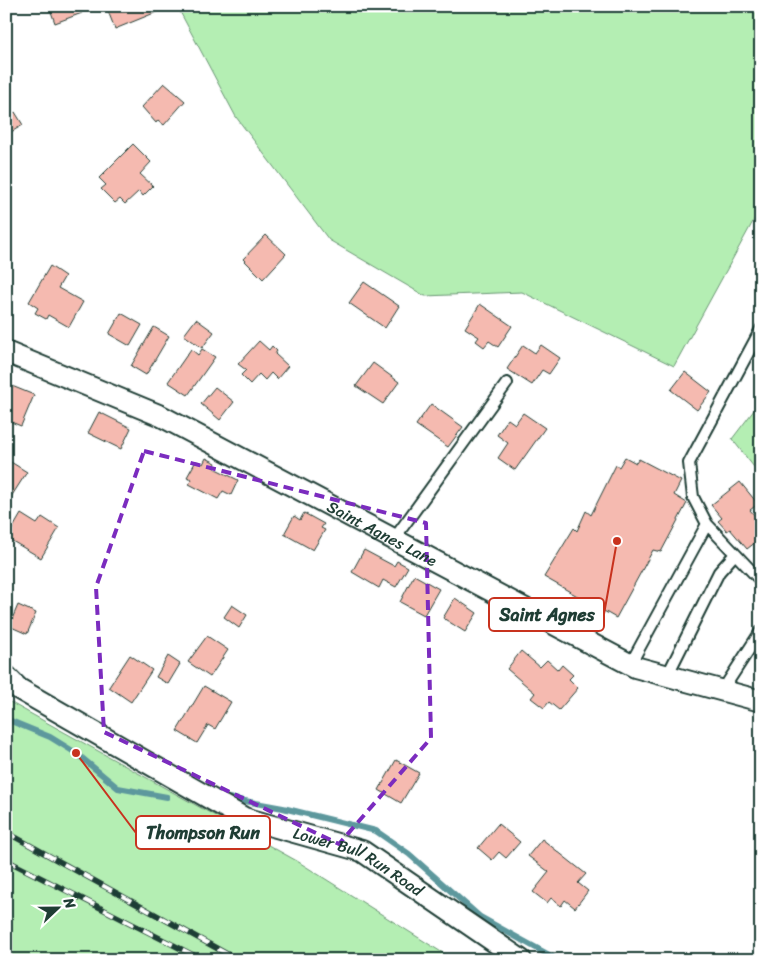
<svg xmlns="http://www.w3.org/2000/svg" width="767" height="966" font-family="Sriracha,sans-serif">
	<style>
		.green { fill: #b4eeb3; stroke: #6a9674 }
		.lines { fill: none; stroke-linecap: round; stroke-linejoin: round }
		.stream { stroke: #5d989d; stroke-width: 6 }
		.building { fill: #f5bab0; stroke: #1f3d34 }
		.service-casing { stroke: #1f3d34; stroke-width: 14 }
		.minor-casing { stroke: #1f3d34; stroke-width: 24 }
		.service { stroke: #fff; stroke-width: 10 }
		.minor { stroke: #fff; stroke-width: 20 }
		.rail-casing { stroke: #1f3d34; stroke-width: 5.5 }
		.rail { stroke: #fff; stroke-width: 4; stroke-dasharray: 11; stroke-linecap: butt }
		.marked { fill: none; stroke: #7b2cbf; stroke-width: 4; stroke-dasharray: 10 6; stroke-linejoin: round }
		.labels { text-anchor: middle; stroke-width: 4; stroke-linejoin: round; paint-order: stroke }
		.street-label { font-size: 16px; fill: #1f3d34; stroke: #fff }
		.leader { fill: none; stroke: #c8321e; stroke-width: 2 }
		.callout-dot { fill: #c8321e; stroke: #fff; stroke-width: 2 }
		.callout { fill: #fff; stroke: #c8321e; stroke-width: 2 }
		.callout-label { font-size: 18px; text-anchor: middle; font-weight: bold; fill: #1f3d34 }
	</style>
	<rect width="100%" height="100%" fill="#fff"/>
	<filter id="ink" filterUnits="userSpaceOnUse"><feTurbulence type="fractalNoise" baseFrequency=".02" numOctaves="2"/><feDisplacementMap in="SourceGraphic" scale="10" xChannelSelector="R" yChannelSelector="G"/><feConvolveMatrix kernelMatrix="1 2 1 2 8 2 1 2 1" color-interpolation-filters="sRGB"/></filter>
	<g filter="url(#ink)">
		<path class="green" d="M177,6H761V207L674,366L522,292L425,296L329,240L236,117Z
			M761,401V476L732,439Z
			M6,700L297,861L454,960H6Z"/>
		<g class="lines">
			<path class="stream" d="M6,719L50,737L76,753L118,788L167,797
				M223,797L283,808L376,831L409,854L480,917L558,960"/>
		</g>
		<path class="building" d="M49,6H80L82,13L55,23Z
			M106,6H163L164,9L115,29Z
			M164,83L185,101L164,125L158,120L156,123L142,107Z
			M15,112L23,125L6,135V117Z
			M133,144L151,162L140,174L153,186L143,196L139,191L125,204L120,199L115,203L101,189L106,185L99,178Z
			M266,235L286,254L263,279L243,259Z
			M50,266L65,276L58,288L83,302L69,327L48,315L46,319L35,313L38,308L29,302Z
			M364,282L399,306L385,328L349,303Z
			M480,304L512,326L498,347L489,341L484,347L476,341L479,337L465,328Z
			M121,313L142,325L130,346L109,334Z
			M196,319L214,332L202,348L184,335Z
			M154,327L169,336L146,375L131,366Z
			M259,341L269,350L272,346L277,351L275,354L288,366L277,379L271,373L265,380L259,374L250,384L241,375L246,370L238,364Z
			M523,345L535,353L541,345L560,358L549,374L542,370L532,385L507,369Z
			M191,349L198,355L202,349L215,357L188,395L168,382Z
			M373,363L399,382L383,404L356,386Z
			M685,372L711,392L697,410L671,390Z
			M7,384L34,395L21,426L6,420Z
			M215,387L234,402L220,420L201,404Z
			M431,404L463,427L448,447L416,425Z
			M99,412L131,428L121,449L88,433Z
			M523,413L545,428L515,470L498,458L508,443L497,435L508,419L515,424Z
			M625,457L636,463L639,459L681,481L674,495L687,503L661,552L653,550L616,618L544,577L574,528L577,531L586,511L591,515L616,465L619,467Z
			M206,458L216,463L214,468L238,480L231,495L223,491L218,499L189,484L192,479L187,477L196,461L203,464Z
			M6,459L27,472L9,500L6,498Z
			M740,482L758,504L750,510L761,523V538L747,549L730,529L727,531L718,521L722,518L711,505Z
			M304,513L324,524L321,528L325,530L313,550L284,534L294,516L300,520Z
			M21,514L37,524L42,517L59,528L41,558L7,538Z
			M364,550L394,566L397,561L408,567L396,587L383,580L379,588L352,572Z
			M414,575L439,589L424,615L400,602Z
			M455,598L477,613L465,632L443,618Z
			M18,605L36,613L27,634L9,626Z
			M232,605L247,615L239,628L224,617Z
			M207,636L228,650L210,677L188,662Z
			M521,651L540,667L547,660L558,670L562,665L573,675L569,679L578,688L559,710L549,702L544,708L531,698L535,693L507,669Z
			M130,655L152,670L131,702L109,687Z
			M168,656L180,664L168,684L156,677Z
			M204,686L231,702L215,729L208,725L197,743L177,731Z
			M396,760L419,773L401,803L379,790Z
			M498,824L520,842L506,858L499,852L492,860L478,848Z
			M542,839L586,874L578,883L588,891L575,908L565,900L561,906L551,898L547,903L533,892L549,872L528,856Z"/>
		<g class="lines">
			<g class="service-casing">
				<path id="service" d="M707,524L693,497L689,463L761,329
					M394,539L507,383
					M630,665L707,524L761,581
					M667,676L719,572L735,554
					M722,691L761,631"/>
			</g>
			<g class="minor-casing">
				<g id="minor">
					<path id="s1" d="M6,352L161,416L635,667L761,701"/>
					<path id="s2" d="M6,676L19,689L244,818L362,851L521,960"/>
				</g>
			</g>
			<use href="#service" class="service"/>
			<use href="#minor" class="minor"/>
			<g class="rail-casing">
				<path id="rail" d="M6,832L238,960
					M6,860L203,960"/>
			</g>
			<use href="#rail" class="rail"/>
		</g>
	</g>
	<path class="marked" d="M144,451L426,523L431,738L339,844L104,732L96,587Z"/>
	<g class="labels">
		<g class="street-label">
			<text dy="6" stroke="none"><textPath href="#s1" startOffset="418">Saint Agnes Lane</textPath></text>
			<text dy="6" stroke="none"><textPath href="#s2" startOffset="401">Lower Bull Run Road</textPath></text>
		</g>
	</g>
	<path class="leader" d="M617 541L604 614M76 753L136 833"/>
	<g class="callout-dot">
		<circle cx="617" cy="541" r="5"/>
		<circle cx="76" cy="753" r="5"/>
	</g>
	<g class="callout">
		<rect x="489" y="598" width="115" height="33" rx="5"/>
		<rect x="136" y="816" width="134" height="33" rx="5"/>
	</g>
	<g class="callout-label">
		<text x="547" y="621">Saint Agnes</text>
		<text x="203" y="839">Thompson Run</text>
	</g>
	<rect width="767" height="966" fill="none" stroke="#fff" stroke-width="25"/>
	<rect x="12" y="12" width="742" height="941" fill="none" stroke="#1f3d34" stroke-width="2" filter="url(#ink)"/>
	<g transform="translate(58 908) rotate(68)" stroke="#ffffff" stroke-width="4" paint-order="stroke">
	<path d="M0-4L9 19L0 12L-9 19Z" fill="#1f3d34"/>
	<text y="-8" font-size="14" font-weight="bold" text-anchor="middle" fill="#1f3d34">N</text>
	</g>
</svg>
